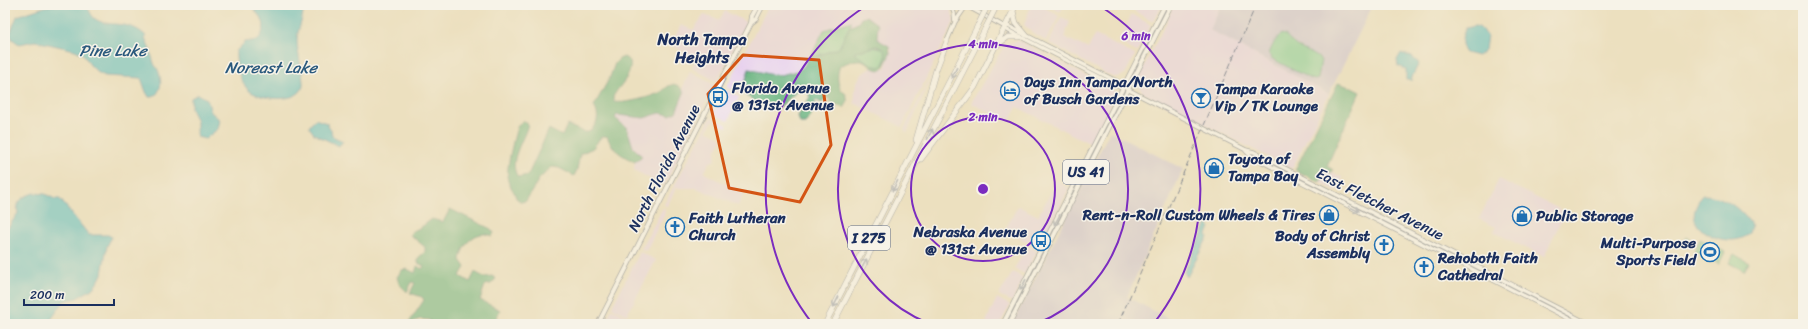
<svg xmlns="http://www.w3.org/2000/svg" width="1808" height="329" font-family="Sriracha,sans-serif">
	<style>
		.built { fill: #e8d2ee }
		.industrial { fill: #c9bfd7; fill-rule: evenodd }
		.green { fill: #77cc90; stroke: #497e77 }
		.forest { fill: #61b07a; stroke: #3e706c; fill-rule: evenodd }
		.water { fill: #4ebcc6; stroke: #347692 }
		.lines { fill: none; stroke-linecap: round; stroke-linejoin: round }
		.secondary-casing { stroke: #646d80; stroke-width: 5 }
		.primary-casing { stroke: #646d80; stroke-width: 5.5 }
		.highway-casing { stroke: #646d80; stroke-width: 6 }
		.secondary { stroke: #fff; stroke-width: 3.5 }
		.primary { stroke: #fff; stroke-width: 4 }
		.highway { stroke: #fff; stroke-width: 5 }
		.rail { stroke: #1b2f5e; stroke-width: 1; stroke-dasharray: 6 3; stroke-linecap: butt }
		.highway-bridge-casing { stroke: #646d80; stroke-width: 6; stroke-linecap: butt }
		.highway-bridge { stroke: #fff; stroke-width: 5 }
		.oneway { stroke: #8d97ae }
		.marked { fill: none; stroke: #d45514; stroke-width: 3; stroke-linejoin: round }
		.ring { fill: none; stroke: #7b2cbf; stroke-width: 2 }
		.labels { text-anchor: middle; stroke-width: 3; stroke-linejoin: round; paint-order: stroke }
		.shield { fill: #f7f3e8; stroke: #5d6a87; stroke-width: 1 }
		.shield-label { font-size: 14px; font-weight: bold; fill: #1b2f5e }
		.poi-label { font-size: 15px; font-weight: bold; fill: #1b2f5e; stroke: #f7f3e8; text-anchor: start }
		.street-label { font-size: 15px; fill: #1b2f5e; stroke: #f7f3e8 }
		.neighbourhood-label { font-size: 16px; font-weight: bold; fill: #1b2f5e; stroke: #f7f3e8 }
		.water-label { font-size: 16px; font-style: italic; fill: #2a597d; stroke: #f7f3e8 }
		.centre { fill: #7b2cbf; stroke: #f7f3e8; stroke-width: 2 }
		.ring-label { font-size: 12px; text-anchor: middle; font-weight: bold; fill: #7b2cbf; stroke: #f7f3e8; stroke-width: 3; stroke-linejoin: round; paint-order: stroke }
	</style>
	<rect width="100%" height="100%" fill="#f7f3e8"/>
	<filter id="ink" filterUnits="userSpaceOnUse"><feTurbulence type="fractalNoise" baseFrequency=".025" numOctaves="2"/><feDisplacementMap in="SourceGraphic" scale="8" xChannelSelector="R" yChannelSelector="G"/><feConvolveMatrix kernelMatrix="1 2 1 2 8 2 1 2 1" color-interpolation-filters="sRGB"/></filter>
	<filter id="wash" filterUnits="userSpaceOnUse"><feTurbulence type="fractalNoise" baseFrequency=".012" numOctaves="4" result="noise"/><feDisplacementMap in="SourceGraphic" scale="16" xChannelSelector="R" yChannelSelector="G"/><feGaussianBlur stdDeviation="0.9" result="paint"/><feColorMatrix in="noise" values="0 0 0 0 0 0 0 0 0 0 0 0 0 0 0 0 0 1.4 0 .05"/><feComposite in="paint" operator="in"/></filter>
	<g filter="url(#wash)">
		<rect width="100%" height="100%" fill="#ece0bf"/>
		<path class="built" d="M769,5H947L952,11L954,22L902,127L854,103L856,83L863,73L873,67L878,70L885,68L891,50L889,46L877,39V32L878,29L860,22L849,27L852,22L824,30L814,50L802,68L780,75L769,74L750,69L741,94L727,87Z
			M1031,5H1040L1059,16L1046,41L1034,34L1024,25Z
			M1047,5H1060L1063,7L1060,12Z
			M1137,5H1163L1153,22L1134,11Z
			M1173,5H1221L1210,30L1329,94L1292,169L1145,94L1139,88L1138,78L1167,21Z
			M725,11L746,22L717,82L692,68L696,58L671,45L681,25L693,30L704,15L719,20Z
			M1132,14L1151,25L1137,52L1118,42Z
			M1061,17L1070,21L1064,37L1088,49L1095,35L1135,55L1125,74L1118,77H1112L1049,43Z
			M1020,41L1117,92L1091,144L1017,107L1009,122L971,103L1004,46L1009,43Z
			M938,62L934,71L907,133L904,129Z
			M690,72L715,85L664,186L634,170L635,162L642,156L633,147L627,128L615,118L617,115L644,118L660,113L667,115L684,93L682,89Z
			M726,90L739,97L728,121L713,113Z
			M711,117L727,125V127L713,121L707,130L722,138L716,150L715,160L709,163L704,173L744,193L738,206L697,188H676L667,206L664,205Z
			M1332,172L1343,178L1337,191L1319,182Z
			M1499,179L1565,212L1544,257L1494,232L1496,227L1479,219Z
			M1057,181L1069,188L1039,248L1005,230L1018,206L1038,216Z
			M663,208L665,210L664,215L646,251L641,249Z
			M1028,246L1037,251L1025,274L1014,269Z
			M640,252L656,260L627,315L612,307Z
			M1013,272L1024,278L1012,302L999,295Z
			M997,298L1010,305L1000,324H989L986,322Z
			M612,309L626,316L622,324H605Z"/>
		<path class="industrial" d="M1221,5H1373L1329,94L1210,30ZM1292,41L1294,44L1319,58L1320,62L1318,79L1315,80L1310,79L1271,58Z
			M1110,131L1183,169L1127,297L1179,324H1012Z"/>
		<path class="green" d="M852,21L839,48L810,58L824,30Z
			M1282,34C1289,36 1289,40 1294,44C1302,51 1313,52 1321,60L1318,79L1315,80L1310,79L1271,58L1269,54C1272,46 1275,39 1282,34Z
			M880,47L885,51L886,58L882,66C873,69 862,59 855,55V52L865,49Z
			M1687,237L1694,242L1691,245L1686,246L1684,241Z
			M1700,239L1725,252L1719,264L1694,251Z
			M1734,254L1749,263L1744,271L1729,263Z"/>
		<path class="forest" d="M866,16L878,25L877,39L889,46L890,54L882,70C863,71 872,50 840,66C836,75 837,89 846,94C848,100 848,103 844,108L831,103L828,97L822,103L816,100L814,103L820,106L814,108L809,119L805,123H800L798,116L810,97L806,88L798,90L778,109C766,109 751,99 742,92L749,69L769,74L780,75L797,71L802,68L814,51L811,58L839,48L849,27L860,22V19ZM877,46L883,49C888,54 886,64 879,67L874,66L855,54V52Z
			M624,57L630,61C633,76 619,85 613,97L614,102C624,104 652,97 661,92C664,90 667,86 671,85C675,83 679,86 682,89L684,93L676,112L670,115L660,113L644,118L617,115L615,118L627,128L633,147L642,156L635,162C622,156 612,150 607,136L601,137L593,148L580,154L577,170L574,176L559,168L552,167L539,179L526,201L521,202L516,198C515,191 510,188 508,181C505,173 514,136 517,127L523,120L528,124C524,141 507,161 518,177L528,175L549,129L562,136L567,125L584,132H589C598,123 600,117 594,106L610,77L615,63L619,59Z
			M1338,83L1350,87L1360,92L1327,166L1333,170L1319,182L1295,170Z
			M450,209L491,229L494,233L492,236C476,228 462,245 460,260L465,267L460,276L470,282L475,272L484,277L492,276L496,279L491,284L485,285L480,300L500,310L493,324H448L443,322L440,324H430V320L420,319L408,324L424,300L422,297L410,293L415,283L412,282L407,292L399,284L397,277L402,270L407,269L415,273L417,266L422,269L424,266L418,263V258L425,252V247L410,235L412,231L420,228L432,219L443,222Z"/>
		<path class="water" d="M58,5H86C89,9 91,15 94,18C108,29 128,18 146,36L145,39C151,50 150,52 154,63C154,65 156,66 157,68C162,77 163,91 153,97H149L146,92L141,78L105,76L97,72L90,65L83,54L75,50L35,41L19,44L12,39L10,34L17,16L47,6Z
			M251,5H303C305,17 297,29 297,41C297,51 304,78 303,86C299,104 262,99 251,92C240,85 235,64 236,51L245,42L258,40C270,22 261,20 251,5Z
			M1475,26L1479,27L1487,35L1485,50L1478,56L1466,53C1460,45 1461,37 1466,28Z
			M1401,53L1412,57L1419,63L1411,79L1413,80H1406V69L1398,66L1397,60Z
			M198,94L207,99L211,112L220,120L218,129L205,139L197,137V121L191,109V98Z
			M315,119L327,123L328,127L331,129L332,136L343,141L339,146L314,134L309,127Z
			M34,193L45,194L55,199H60L89,235H108L112,237L107,246L102,274L98,282L92,289L77,298L64,301L48,324H5V232L18,213C15,201 24,196 34,193Z
			M1703,195C1723,195 1742,209 1752,226L1750,233C1733,251 1682,232 1697,205C1699,201 1699,197 1703,195Z
			M1207,224L1210,227L1207,235L1208,237L1187,277L1184,272Z"/>
	</g>
	<g filter="url(#ink)">
		<g class="lines">
			<g class="secondary-casing">
				<path id="secondary" d="M951,5L954,13L955,22
					M965,5L1005,27L1007,30L1117,86L1124,87
					M1005,27L1008,26L1118,82L1129,90L1246,150L1254,152L1271,161L1589,324
					M947,41L955,22L966,6
					M1246,151L1251,156L1579,324"/>
			</g>
			<g class="primary-casing">
				<path id="primary" d="M751,23L752,16L758,5
					M598,324L751,23L756,19L763,5
					M1003,324L1165,5
					M1009,324L1171,5"/>
			</g>
			<g class="highway-casing">
				<path id="highway" d="M966,6V5
					M1013,11L1016,23L1026,35
					M997,45L1008,37H1020
					M916,140L936,70L947,41
					M921,159L975,87L1016,5
					M825,324L978,25
					M833,324L985,29"/>
			</g>
			<use href="#secondary" class="secondary"/>
			<use href="#primary" class="primary"/>
			<use href="#highway" class="highway"/>
			<path class="rail" d="M1118,324L1256,5"/>
			<g class="highway-bridge-casing">
				<path id="highway-bridge" d="M978,25L988,5
					M985,29L996,7"/>
			</g>
			<use href="#highway-bridge" class="highway-bridge"/>
		</g>
		<defs><path id="oneway-shaft" d="M-6 0H5M1.5-3L5.5 0L1.5 3" fill="none" stroke-width="1.6" stroke-linecap="round" stroke-linejoin="round"/></defs>
		<g class="oneway">
			<use href="#oneway-shaft" transform="translate(954 73) rotate(117)"/>
			<use href="#oneway-shaft" transform="translate(930 134) rotate(-63)"/>
			<use href="#oneway-shaft" transform="translate(895 186) rotate(117)"/>
			<use href="#oneway-shaft" transform="translate(1354 209) rotate(26)"/>
			<use href="#oneway-shaft" transform="translate(1057 220) rotate(118)"/>
			<use href="#oneway-shaft" transform="translate(864 264) rotate(-63)"/>
			<use href="#oneway-shaft" transform="translate(1023 285) rotate(117)"/>
			<use href="#oneway-shaft" transform="translate(836 302) rotate(117)"/>
		</g>
	</g>
	<path d="M0 0H1808V329H0ZM743,55L819,60L831,145L800,202L729,188L708,94Z" fill="#ece0bf" fill-opacity=".55" fill-rule="evenodd"/>
	<path class="marked" d="M743,55L819,60L831,145L800,202L729,188L708,94Z"/>
	<g class="ring">
		<circle cx="983" cy="189" r="72"/>
		<path d="M930 324A145 145 0 1 1 1036 324"/>
		<path d="M812 323A217 217 0 0 1 866 6M1100 6A217 217 0 0 1 1154 323"/>
	</g>
	<defs>
		<g id="hotel-ring" transform="scale(1)"><circle r="9.5" fill="#f7f3e8" stroke="#1f6fb2" stroke-width="1.5"/><path d="M-6-4.5h1.5V1H6V5H4.5V3h-9V5H-6ZM-4 0a1.8 1.8 0 1 1 3.6 0ZM.5 0V-2.5h3Q6-2.5 6 0Z" fill="#1f6fb2"/></g>
		<g id="bus-ring" transform="scale(1)"><circle r="9.5" fill="#f7f3e8" stroke="#1f6fb2" stroke-width="1.5"/><path d="M-5-6H5V4H4V6H2V4H-2V6H-4V4H-5ZM-3.5-4V0h7V-4ZM-3.5 1.2v1.5H-2V1.2ZM2 1.2v1.5H3.5V1.2Z" fill="#1f6fb2"/></g>
		<g id="bar-ring" transform="scale(1)"><circle r="9.5" fill="#f7f3e8" stroke="#1f6fb2" stroke-width="1.5"/><path d="M-6-5H6L.8 .8V4.5H3.5V6h-7V4.5H-.8V.8Z" fill="#1f6fb2"/></g>
		<g id="shop-ring" transform="scale(1)"><circle r="9.5" fill="#f7f3e8" stroke="#1f6fb2" stroke-width="1.5"/><path d="M-5-2.5h2.3a2.7 3.5 0 0 1 5.4 0H5L5.5 6h-11ZM-1.5-2.5h3a1.5 2.3 0 0 0-3 0Z" fill="#1f6fb2"/></g>
		<g id="church-ring" transform="scale(1)"><circle r="9.5" fill="#f7f3e8" stroke="#1f6fb2" stroke-width="1.5"/><path d="M-1.2-6h2.4v3.5h3.3v2.4h-3.3V6h-2.4V-.1h-3.3v-2.4h3.3Z" fill="#1f6fb2"/></g>
		<g id="stadium-ring" transform="scale(1)"><circle r="9.5" fill="#f7f3e8" stroke="#1f6fb2" stroke-width="1.5"/><path d="M0-5a6.5 5 0 1 0 0 10a6.5 5 0 1 0 0-10ZM-3.5-1.8h7v3.6h-7Z" fill="#1f6fb2"/></g>
	</defs>
	<g fill-rule="evenodd">
		<use href="#hotel-ring" x="1010" y="91"/>
		<use href="#bus-ring" x="718" y="97"/>
		<use href="#bar-ring" x="1201" y="98"/>
		<use href="#shop-ring" x="1214" y="168"/>
		<use href="#shop-ring" x="1329" y="215"/>
		<use href="#shop-ring" x="1522" y="216"/>
		<use href="#church-ring" x="675" y="227"/>
		<use href="#bus-ring" x="1041" y="241"/>
		<use href="#church-ring" x="1384" y="245"/>
		<use href="#stadium-ring" x="1710" y="252"/>
		<use href="#church-ring" x="1424" y="267"/>
	</g>
	<g class="labels">
		<g class="shield">
			<rect x="1063" y="160" width="46" height="24" rx="3"/>
			<rect x="848" y="226" width="42" height="24" rx="3"/>
		</g>
		<g class="shield-label">
			<text x="1086" y="177">US 41</text>
			<text x="869" y="243">I 275</text>
		</g>
		<g class="poi-label">
			<text x="1024" y="87">Days Inn Tampa/North<tspan x="1024" dy="17">of Busch Gardens</tspan></text>
			<text x="732" y="93">Florida Avenue<tspan x="732" dy="17">@ 131st Avenue</tspan></text>
			<text x="1215" y="94">Tampa Karaoke<tspan x="1215" dy="17">Vip / TK Lounge</tspan></text>
			<text x="1228" y="164">Toyota of<tspan x="1228" dy="17">Tampa Bay</tspan></text>
			<text x="1315" y="220" text-anchor="end">Rent-n-Roll Custom Wheels &amp; Tires</text>
			<text x="1536" y="221">Public Storage</text>
			<text x="689" y="223">Faith Lutheran<tspan x="689" dy="17">Church</tspan></text>
			<text x="1027" y="237" text-anchor="end">Nebraska Avenue<tspan x="1027" dy="17">@ 131st Avenue</tspan></text>
			<text x="1370" y="241" text-anchor="end">Body of Christ<tspan x="1370" dy="17">Assembly</tspan></text>
			<text x="1696" y="248" text-anchor="end">Multi-Purpose<tspan x="1696" dy="17">Sports Field</tspan></text>
			<text x="1438" y="263">Rehoboth Faith<tspan x="1438" dy="17">Cathedral</tspan></text>
		</g>
		<g class="street-label">
			<text transform="translate(664 168) rotate(-63)" y="5">North Florida Avenue</text>
			<text transform="translate(1380 204) rotate(27)" y="5">East Fletcher Avenue</text>
		</g>
		<g class="neighbourhood-label">
			<text x="702" y="45">North Tampa<tspan x="702" dy="18">Heights</tspan></text>
		</g>
		<g class="water-label">
			<text x="113" y="56">Pine Lake</text>
			<text x="271" y="73">Noreast Lake</text>
		</g>
	</g>
	<circle cx="983" cy="189" r="6" class="centre"/>
	<g class="ring-label">
		<text x="1136" y="40">6 min</text>
		<text x="983" y="48">4 min</text>
		<text x="983" y="121">2 min</text>
	</g>
	<rect width="1808" height="329" fill="none" stroke="#f7f3e8" stroke-width="20"/>
	<path d="M24 299v6h90v-6" fill="none" stroke="#1b2f5e" stroke-width="2"/>
	<text x="30" y="299" font-size="12" fill="#1b2f5e" stroke="#f7f3e8" stroke-width="3" paint-order="stroke">200 m</text>
</svg>
